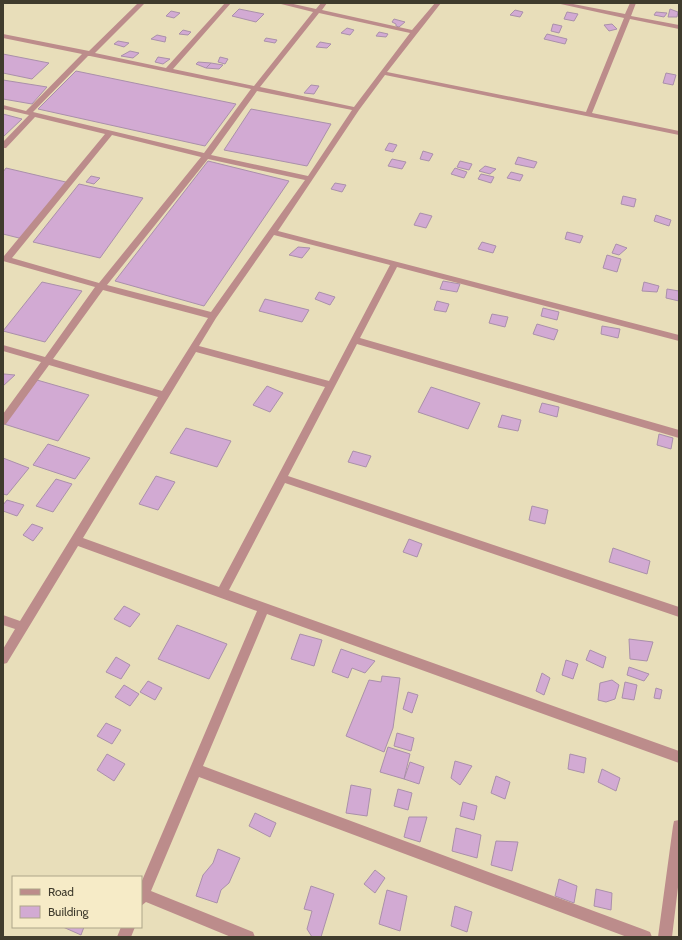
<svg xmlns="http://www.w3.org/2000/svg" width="682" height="940" font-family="Cabin,sans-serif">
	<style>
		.building { fill: #d2aad3; stroke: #aa90aa }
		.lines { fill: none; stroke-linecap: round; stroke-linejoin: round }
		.minor { fill: #bc8c8b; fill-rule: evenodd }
	</style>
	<rect width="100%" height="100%" fill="#e8deba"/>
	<path class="building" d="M239,9L264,14L256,22L232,16Z
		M670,9L678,12L677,17H668Z
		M515,10L523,12L520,17L510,15Z
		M171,11L180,13L174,18L166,16Z
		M567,12L578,14L574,21L564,19Z
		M656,12L667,13L664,17L654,15Z
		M394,19L405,22L399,27L396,26V24L392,22Z
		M553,24L562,26L559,33L551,31Z
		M612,24L617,29L609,31L604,25Z
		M347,28L354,30L350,35L341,33Z
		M183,30L191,32L188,35L179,34Z
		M379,32L388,34L386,37L376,36Z
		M547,34L567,39L565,44L544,39Z
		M157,35L166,37L165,42L151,39Z
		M266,38L277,40L275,43L264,41Z
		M118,41L129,43L124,47L114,44Z
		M320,42L331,44L327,48L316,47Z
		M130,51L139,53L133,58L121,56Z
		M3,54L49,63L32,79L3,73Z
		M158,57L170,59L163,64L155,62Z
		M220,57L228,59L225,64L218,62Z
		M198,62L211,63L206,68L196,64Z
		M211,63L223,65L219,69L206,68Z
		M76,71L236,104L205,146L38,109Z
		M666,73L676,75L673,85L663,83Z
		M3,80L47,87L32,104L3,99Z
		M311,85L319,86L314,94L304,93Z
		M251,109L331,124L307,166L224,150Z
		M3,114L22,119L3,137Z
		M389,143L397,145L393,152L385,150Z
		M423,151L433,154L429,161L420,159Z
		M518,157L537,162L534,168L515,164Z
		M392,159L406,162L402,169L388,166Z
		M208,161L289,181L204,306L115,281Z
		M460,161L472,164L469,170L457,167Z
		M485,166L496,169L490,174L479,171Z
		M6,168L70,183L23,239L3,234V172Z
		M455,168L467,172L464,178L451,174Z
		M511,172L523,175L520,181L507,178Z
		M481,174L494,177L491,183L478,179Z
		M91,176L100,178L94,184L86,182Z
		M335,183L346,185L342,192L331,189Z
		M79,184L143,198L100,258L33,242Z
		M623,196L636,199L634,207L621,204Z
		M420,213L432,216L426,228L414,225Z
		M656,215L671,220L669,226L654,221Z
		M567,232L583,236L580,243L565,239Z
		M482,242L496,246L493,253L478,249Z
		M616,244L627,248L619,255L612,253Z
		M298,247L310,248L302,258L289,255Z
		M607,255L621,259L617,272L603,268Z
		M443,281L460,284L457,292L440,289Z
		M42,282L82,291L45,342L3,331Z
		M644,282L659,286L657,292L642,291Z
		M667,289L679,291V301L666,298Z
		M319,292L335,297L330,305L315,299Z
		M265,299L309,310L302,322L259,311Z
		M437,301L449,304L446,312L434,310Z
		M543,308L559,312L557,320L541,316Z
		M492,314L508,317L505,327L489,323Z
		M537,324L558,330L554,340L533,334Z
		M602,326L620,329L618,338L601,334Z
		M3,374H4L15,375L3,386Z
		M37,380L89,395L58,441L4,424Z
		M267,386L283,393L270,412L253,405Z
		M431,387L480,403L468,429L418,412Z
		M542,403L559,407L557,417L539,412Z
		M502,415L521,420L518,431L498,427Z
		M186,428L231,441L217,467L170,453Z
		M659,434L673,438L671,449L657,445Z
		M48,444L90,458L75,479L33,465Z
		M353,451L371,456L366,467L348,462Z
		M3,458L29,468L7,495L3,494Z
		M156,476L175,482L158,510L139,504Z
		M56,479L72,484L53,512L36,506Z
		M7,500L24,505L17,516L3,511V505Z
		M532,506L548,510L545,524L529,520Z
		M32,524L43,528L33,541L23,535Z
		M409,539L422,544L417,557L403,552Z
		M613,548L650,561L647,574L609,562Z
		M124,606L140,614L130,627L114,619Z
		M177,625L227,644L209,679L158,659Z
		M300,634L322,640L314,666L291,659Z
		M629,639L653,642L647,661L630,659Z
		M341,649L375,661L365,673L352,668L348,678L332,672Z
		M590,650L606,657L603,668L586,660Z
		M116,657L130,665L121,679L106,672Z
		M566,660L578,664L573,679L562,675Z
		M629,667L649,674L644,681L627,675Z
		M542,673L550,678L544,695L536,691Z
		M382,676L400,678L393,728L384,752L346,736L369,680L381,682Z
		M612,680L619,685L615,699L606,702L598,700L600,683Z
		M148,681L162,688L155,700L140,692Z
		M625,682L637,685L634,700L622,698Z
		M124,685L139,694L130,706L115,697Z
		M656,688L662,690L660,699L654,698Z
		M408,692L418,695L412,713L403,709Z
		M106,723L121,730L112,744L97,736Z
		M397,733L414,738L411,751L394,746Z
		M388,747L410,754L404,779L380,772Z
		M107,754L125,764L114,781L97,770Z
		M570,754L586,758L584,773L568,769Z
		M455,761L472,766L460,785L451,778Z
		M410,762L424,767L419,784L404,779Z
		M602,769L620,778L616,791L598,782Z
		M496,776L510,782L505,799L491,793Z
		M351,785L371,789L367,816L346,813Z
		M398,789L412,793L408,810L394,806Z
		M463,802L477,806L474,820L460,816Z
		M255,813L276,823L270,837L249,826Z
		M409,817H427L420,842L404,837Z
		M456,828L481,835L477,858L452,851Z
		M496,841L518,842L512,871L491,865Z
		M218,849L240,858L229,883L221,890L217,903L196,896L203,875L213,863Z
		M375,870L385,878L375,893L364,884Z
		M559,879L577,886L574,903L555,896Z
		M311,886L334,894L321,937H312L307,929L312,911L304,909Z
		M596,889L612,893L611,910L594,906Z
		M387,890L407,896L400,931L379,924Z
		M455,906L472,912L467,932L451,926Z
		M63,927H84L81,935Z"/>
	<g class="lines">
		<path class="minor" d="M138,3H145L95,53L166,68L225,3H231L173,69L254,86L313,12L277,3H289L316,9L321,3H327L322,10L412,30L435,3H441L387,72L586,112L624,18L556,3H568L625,14L630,3H636L631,16L679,25V29L630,19L592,113L679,131V135L385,75L359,110L278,231L679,335V341L397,267L360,338L679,430V438L357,344L288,476L679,607V617L285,483L229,590L679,751V763L267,614L203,766L645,930L650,932L652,937H627L199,777L151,891L253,932L255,937H231L146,902L141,906V883L257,611L78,546L7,663L3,664V649L15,629L3,625V615L20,621L158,397L49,365L6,424L3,425V414L41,362L3,351V345L45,357L95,287L3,261V255L4,256L105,134L35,117L6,148H3V142L29,115L3,109V105L26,111L82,54L3,38V34L89,51ZM319,13L410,33L354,107L260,87ZM88,56H90L251,89L204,153L33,112ZM257,91L352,110L308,176L211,155ZM112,135L201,157L99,283L12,258ZM208,159L305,180L211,312L107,285ZM274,235L390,265L329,381L199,346L216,318ZM103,290L208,318L162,391L53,359ZM196,352L325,387L219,587L83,538Z
			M679,820V879L672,937H658L673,826L674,821Z
			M121,927H135L131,937H117Z"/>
	</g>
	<rect width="682" height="940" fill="none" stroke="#3f3b2d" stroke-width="8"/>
	<rect x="12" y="876" width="130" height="52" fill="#f6ebc7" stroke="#ada589"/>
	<rect x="20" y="889" width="20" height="6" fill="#bc8c8b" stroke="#ada589"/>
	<text x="48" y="896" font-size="12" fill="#3f3b2d">Road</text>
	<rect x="20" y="906" width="20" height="12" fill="#d2aad3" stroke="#ada589"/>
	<text x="48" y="916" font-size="12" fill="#3f3b2d">Building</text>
</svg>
